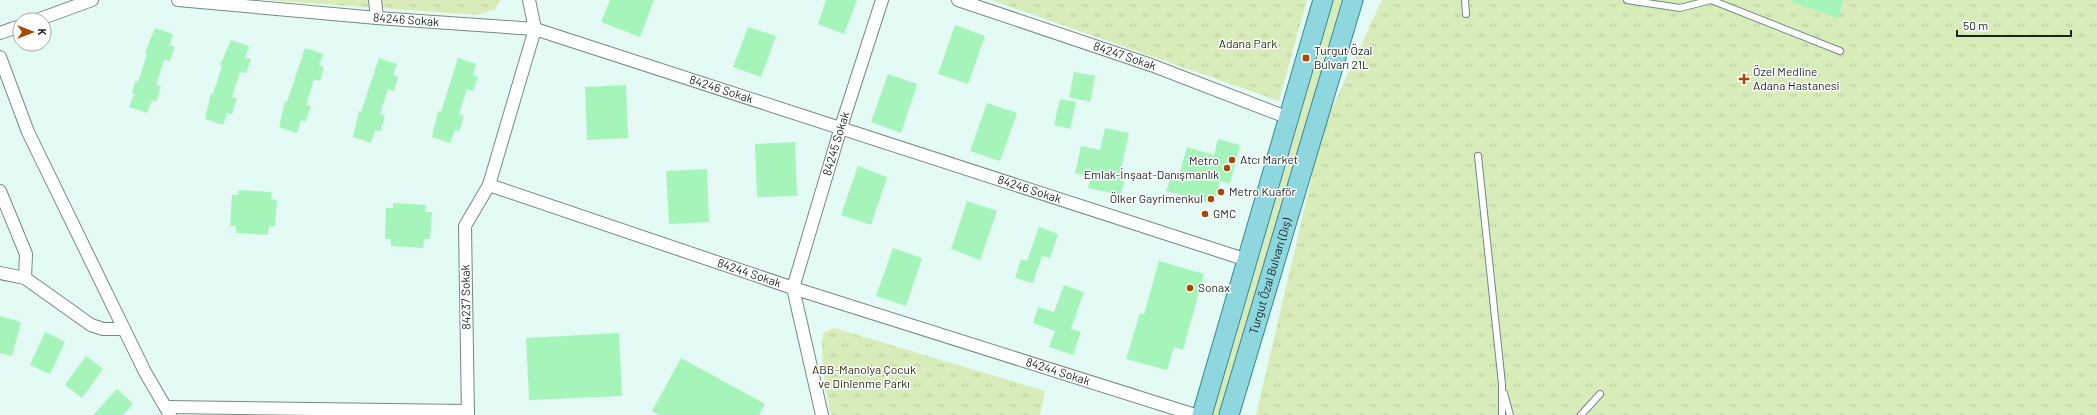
<svg xmlns="http://www.w3.org/2000/svg" width="2097" height="415" font-family="Barlow,sans-serif">
	<style>
		.grass { fill: #d8ecba }
		.park { fill: url(#park-tufts) }
		.building { fill: #a5f5ba }
		.lines { fill: none; stroke-linecap: round; stroke-linejoin: round }
		.service-casing { stroke: #748984; stroke-width: 8 }
		.minor-casing { stroke: #748984; stroke-width: 14 }
		.primary-casing { stroke: #36878d; stroke-width: 21 }
		.service { stroke: #fff; stroke-width: 6 }
		.minor { stroke: #fff; stroke-width: 12 }
		.primary { stroke: #8fd7de; stroke-width: 19 }
		.poi-dot { fill: #a94803; stroke: #fff; stroke-width: 1.5 }
		.labels { text-anchor: middle; stroke-width: 3; stroke-linejoin: round; paint-order: stroke }
		.street-label { font-size: 12px; fill: #1a2320; stroke: #fff }
		.park-label { font-size: 12px; fill: #25310e; stroke: #fff }
		.poi-label { font-size: 12px; fill: #1a2320; stroke: #fff; text-anchor: start }
	</style>
	<defs>
		<pattern id="park-tufts" width="24" height="20" patternUnits="userSpaceOnUse"><rect width="24" height="20" fill="#d8ecba"/><path d="M3 7l-1-3M5 7V3M7 7l1-3M15 17l-1-3M17 17v-4M19 17l1-3" fill="none" stroke="#b9caa0"/></pattern>
	</defs>
	<rect width="100%" height="100%" fill="#e4fbf5"/>
	<path class="grass" d="M1334,0H1342L1219,415H1213Z"/>
	<path class="park" d="M266,0H501L495,9L478,15Z
		M991,0H1307L1279,101Z
		M1382,0H2097V415H1256L1324,125Z
		M834,328L1045,391L1040,415H831C825,389 820,359 823,333Z"/>
	<path class="building" d="M610,0H654L640,37L601,22Z
		M826,0H857L844,34L818,24Z
		M1792,0H1843L1838,18L1792,2Z
		M955,25L985,36L968,84L938,74Z
		M748,27L776,36L761,77L733,67Z
		M155,28L173,34L170,45L175,47L170,61L164,60L156,85L161,86L156,102L152,100L147,113L129,107L134,94L132,93L135,81L138,82L147,54L145,53Z
		M231,40L249,46L245,58L251,59L246,73L240,72L232,97L237,98L232,114L227,113L223,125L205,119L211,93L213,94L222,66L220,65Z
		M305,48L323,54L319,65L324,67L320,81L314,79L306,105L311,106L305,122L301,120L297,133L279,127L285,101L287,102Z
		M379,58L397,64L393,75L398,77L394,91L388,89L380,114L385,116L380,132L375,130L371,143L353,137L359,111L361,112Z
		M458,58L476,64L473,75L478,77L473,91L467,89L459,114L464,116L459,132L455,130L450,143L432,137L438,111L441,112Z
		M1074,72L1095,76L1090,102L1069,97Z
		M888,74L917,84L901,133L871,122Z
		M626,85L628,138L587,140L585,87Z
		M1060,99L1076,102L1070,129L1054,125Z
		M987,103L1017,113L1000,161L970,151Z
		M1105,128L1129,133L1121,170L1126,171L1121,195L1088,188L1091,176L1075,173L1081,146L1100,150Z
		M1218,139L1240,145L1230,184L1220,181L1214,204L1166,191L1171,176L1178,178L1187,147L1214,155Z
		M795,142L797,196L757,197L755,144Z
		M858,166L887,177L871,225L841,215Z
		M707,169L709,222L669,224L666,171Z
		M239,190L271,192V199L277,200L275,226H269L268,235L236,233V226H230L232,195H238Z
		M967,201L997,211L980,260L951,249Z
		M393,203L426,205L425,212H432L430,239H424L423,248L391,246V239H385L386,208H393Z
		M1039,227L1058,234L1050,258L1042,256L1033,283L1015,278L1021,259L1027,261Z
		M893,248L922,258L906,306L876,296Z
		M1159,261L1204,274L1183,350L1174,347L1167,370L1126,359L1140,313L1144,314Z
		M1064,285L1084,292L1071,329L1081,332L1073,355L1049,347L1055,331L1033,323L1038,307L1054,312Z
		M0,316L21,322L12,356L0,353Z
		M45,332L65,342L50,374L30,365Z
		M619,333L622,396L529,400L526,338Z
		M86,356L103,369L82,398L65,385Z
		M681,358L765,404L759,415H659L652,411Z
		M117,389L133,404L123,415H93Z"/>
	<g class="lines">
		<g class="service-casing">
			<path id="service" d="M1465,0L1466,14
				M1627,0L1680,8L1711,0L1840,51
				M1478,156L1502,384V415
				M1504,393L1510,415
				M1581,415L1600,394"/>
		</g>
		<g class="minor-casing">
			<g id="minor">
				<path id="s1" d="M178,0L377,18L535,29L1247,260"/>
				<path d="M375,0L377,18"/>
				<path id="s2" d="M529,0L535,29L489,185L793,288L1195,415"/>
				<path id="s3" d="M958,0L1151,65L1289,118"/>
				<path d="M37,20L92,0"/>
				<path d="M0,33L20,26"/>
				<path d="M0,57L28,132L145,372L170,415"/>
				<path d="M0,191L26,254L25,278"/>
				<path d="M0,273L25,278L91,325L103,329H124"/>
				<path d="M167,407L468,411"/>
				<path d="M468,415L465,226L489,185"/>
				<path id="s4" d="M822,415L793,288L841,127L882,0"/>
			</g>
		</g>
		<g class="primary-casing">
			<g id="primary">
				<path d="M1202,415L1323,0"/>
				<path id="s5" d="M1229,415L1353,0"/>
			</g>
		</g>
		<use href="#service" class="service"/>
		<use href="#minor" class="minor"/>
		<use href="#primary" class="primary"/>
	</g>
	<g class="poi-dot">
		<rect x="1302" y="54" width="8" height="8" rx="2"/>
		<path d="M1742 73h4v4h4v4h-4v4h-4v-4h-4v-4h4z"/>
		<circle cx="1232" cy="160" r="4"/>
		<circle cx="1227" cy="168" r="4"/>
		<circle cx="1221" cy="192" r="4"/>
		<circle cx="1211" cy="199" r="4"/>
		<circle cx="1205" cy="214" r="4"/>
		<circle cx="1190" cy="288" r="4"/>
	</g>
	<g class="labels">
		<g class="street-label">
			<text dy="4" stroke="none"><textPath href="#s1" startOffset="229">84246 Sokak</textPath></text>
			<text dy="4" stroke="none"><textPath href="#s3" startOffset="176">84247 Sokak</textPath></text>
			<text dy="4" stroke="none"><textPath href="#s1" startOffset="554">84246 Sokak</textPath></text>
			<text dy="4" stroke="none"><textPath href="#s4" startOffset="281">84245 Sokak</textPath></text>
			<text dy="4" stroke="none"><textPath href="#s1" startOffset="878">84246 Sokak</textPath></text>
			<text dy="4" stroke="none"><textPath href="#s2" startOffset="467">84244 Sokak</textPath></text>
			<text dy="4" stroke="none"><textPath href="#s5" startOffset="145">Turgut Özal Bulvarı (Dış)</textPath></text>
			<text transform="translate(466 297) rotate(-91)" y="4">84237 Sokak</text>
			<text dy="4" stroke="none"><textPath href="#s2" startOffset="791">84244 Sokak</textPath></text>
		</g>
		<g class="park-label">
			<text x="1248" y="48">Adana Park</text>
			<text x="864" y="374">ABB-Manolya Çocuk<tspan x="864" dy="14">ve Dinlenme Parkı</tspan></text>
		</g>
		<g class="poi-label">
			<text x="1314" y="55">Turgut Özal<tspan x="1314" dy="14">Bulvarı 21L</tspan></text>
			<text x="1753" y="76">Özel Medline<tspan x="1753" dy="14">Adana Hastanesi</tspan></text>
			<text x="1240" y="164">Atcı Market</text>
			<text x="1219" y="165" text-anchor="end">Metro<tspan x="1219" dy="14">Emlak-İnşaat-Danışmanlık</tspan></text>
			<text x="1229" y="196">Metro Kuaför</text>
			<text x="1203" y="203" text-anchor="end">Ölker Gayrimenkul</text>
			<text x="1213" y="218">GMC</text>
			<text x="1198" y="292">Sonax</text>
		</g>
	</g>
	<g transform="translate(32 32) rotate(90)"><circle r="19" fill="#ffffff" stroke="#a3a7a6"/>
	<path d="M0-3L7 15L0 10L-7 15Z" fill="#a94803"/>
	<text y="-6" font-size="11" font-weight="bold" text-anchor="middle" fill="#1a2320">K</text>
	</g>
	<path d="M1957 30v6h114v-6" fill="none" stroke="#1a2320" stroke-width="2"/>
	<text x="1963" y="30" font-size="12" fill="#1a2320" stroke="#ffffff" stroke-width="3" paint-order="stroke">50 m</text>
</svg>
